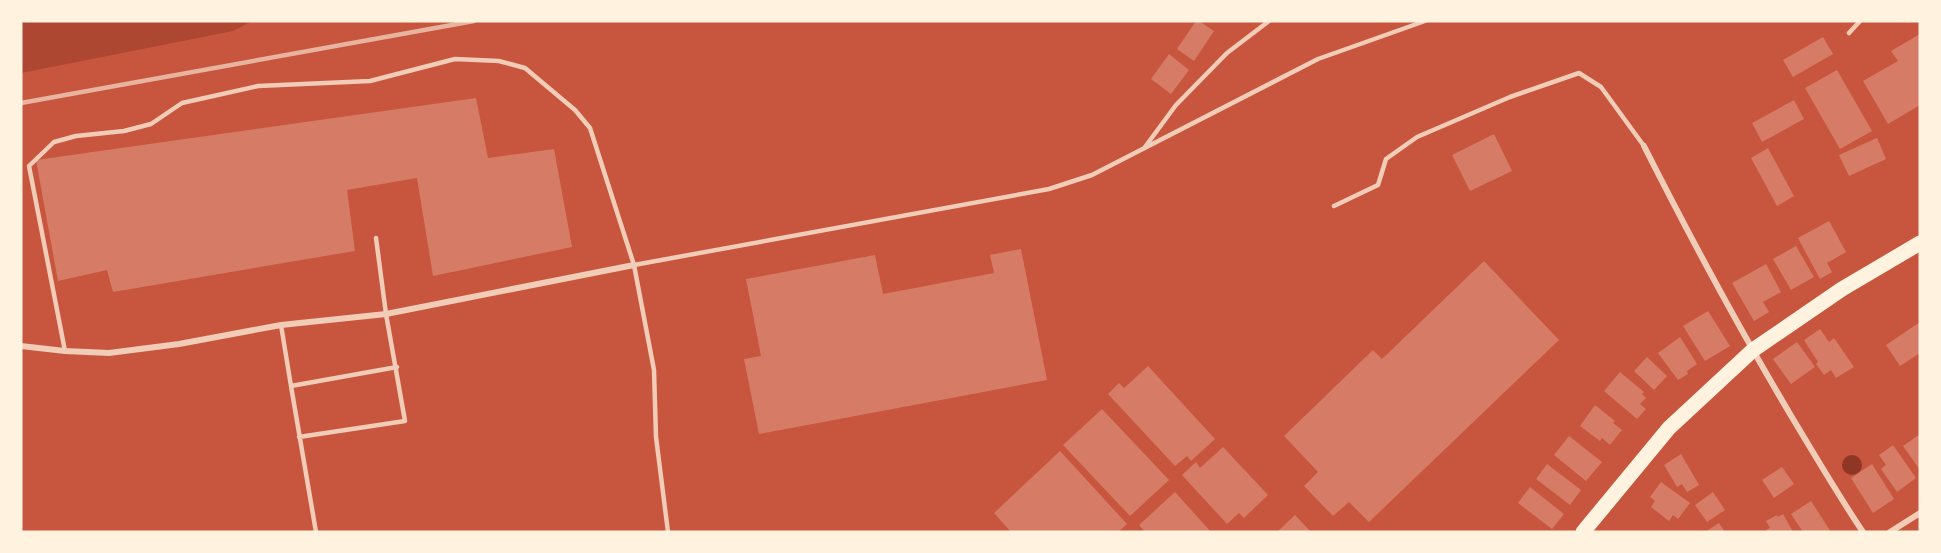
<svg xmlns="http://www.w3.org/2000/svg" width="1941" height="553" font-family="'Alegreya Sans',sans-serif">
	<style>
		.green { fill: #ae4732 }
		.water { fill: #8f3625 }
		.building { fill: #d67c66 }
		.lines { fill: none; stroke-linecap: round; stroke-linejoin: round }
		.service { stroke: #f1ccb7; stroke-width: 4.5 }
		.minor { stroke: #f1ccb7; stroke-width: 6 }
		.primary { stroke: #fff3e0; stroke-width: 15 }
		.rail { stroke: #e9b49f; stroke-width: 4.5 }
	</style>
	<rect width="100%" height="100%" fill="#c8553d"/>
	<path class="green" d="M21,21H252L233,31L21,73Z"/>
	<path class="water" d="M1842 465a10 10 0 1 1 20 0a10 10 0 1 1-20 0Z"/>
	<path class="building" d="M1196,21H1199L1214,31L1194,61L1177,49Z
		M1920,34V105L1888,124L1863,81L1898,61L1891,51Z
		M1823,37L1833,54L1793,77L1783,60Z
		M1169,54L1189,70L1171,94L1151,79Z
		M1837,70L1872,131L1840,149L1805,88Z
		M476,98L488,158L554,149L572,247L433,276L417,178L347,190L355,251L113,292L107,270L58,281L36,160Z
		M1794,100L1804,119L1762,142L1752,123Z
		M1494,134L1512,171L1470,191L1452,155Z
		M1877,138L1886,159L1849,176L1839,155Z
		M1768,148L1794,196L1777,206L1751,158Z
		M1829,221L1846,252L1827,263L1832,272L1820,279L1798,238Z
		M1796,246L1814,277L1791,290L1773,259Z
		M1021,249L1047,380L759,434L744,359L761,356L746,279L875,255L883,294L994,273L990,255Z
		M1484,261L1559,340L1369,522L1349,502L1333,516L1304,486L1318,472L1284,436L1373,350L1382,359Z
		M1766,264L1781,292L1763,302L1769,312L1754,321L1732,283Z
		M1708,311L1730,346L1705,361L1683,326Z
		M1920,322V353L1900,366L1886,345Z
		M1820,329L1829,342L1834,338L1854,367L1836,378L1831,370L1824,375L1816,364L1818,362L1804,340Z
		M1680,337L1697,364L1687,371L1688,374L1678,380L1658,353Z
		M1797,342L1815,367L1791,384L1773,359Z
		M1647,357L1667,376L1654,390L1634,371Z
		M1148,366L1215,439L1191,461L1187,456L1175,466L1108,394L1119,383L1124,388Z
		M1620,372L1644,392L1642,394L1646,398L1640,404L1646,409L1637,419L1604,391Z
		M1595,405L1615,421L1613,423L1622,430L1610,445L1602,438L1600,441L1580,426Z
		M1102,409L1169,480L1130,516L1063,445Z
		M1920,434V470L1903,446Z
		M1569,436L1602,462L1586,481L1554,455Z
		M1893,445L1916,478L1897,492L1881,469L1886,465L1879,455Z
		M1223,447L1268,495L1244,518L1239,513L1227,524L1182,475L1196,462L1200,468Z
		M1060,451L1127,524L1118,532H1011L994,513Z
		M1681,454L1699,485L1687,492L1682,484L1677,487L1664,465Z
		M1547,464L1581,490L1570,505L1536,479Z
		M1872,464L1894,499L1873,513L1851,478Z
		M1782,467L1794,484L1774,498L1762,480Z
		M1661,482L1690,503L1678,519L1673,515L1669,521L1651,507L1655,501L1650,497Z
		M1530,487L1564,514L1552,529L1518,503Z
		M1175,492L1211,532H1145L1139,525Z
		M1713,492L1725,510L1707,522L1695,505Z
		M1811,501L1831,532H1803L1791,514Z
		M1783,514L1793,532H1767L1766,530L1770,528L1766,521L1777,515L1778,517Z
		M1295,515L1311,532H1277Z
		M1719,523L1725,532H1705Z"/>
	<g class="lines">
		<path class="service" d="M1849,33L1860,21
			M1145,147L1176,105L1227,53L1269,21
			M1334,206L1378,185L1386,159L1417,137L1510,97L1579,73L1601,87L1644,146
			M634,265L1049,189L1092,175L1318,59L1425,21
			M281,325L291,386
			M65,351L29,166L54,142L76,136L124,131L151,124L182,103L258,86L370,81L455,59L499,61L525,68L575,110L590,128L634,265L654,370L656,437L668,532
			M299,437L405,421L386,314L376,238
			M316,532L291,386L397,367"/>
		<path class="minor" d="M1644,146C1691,239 1740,330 1793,419C1816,457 1838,495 1863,532
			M21,346L65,351L109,353L179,344L281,325L386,314L634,265
			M1890,532L1920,513"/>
		<path class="primary" d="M1583,532L1669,428L1753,350L1842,289L1920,243"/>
		<path class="rail" d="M21,103L474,21"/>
	</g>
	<rect width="1941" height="553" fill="none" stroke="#fff3e0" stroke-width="45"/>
</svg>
